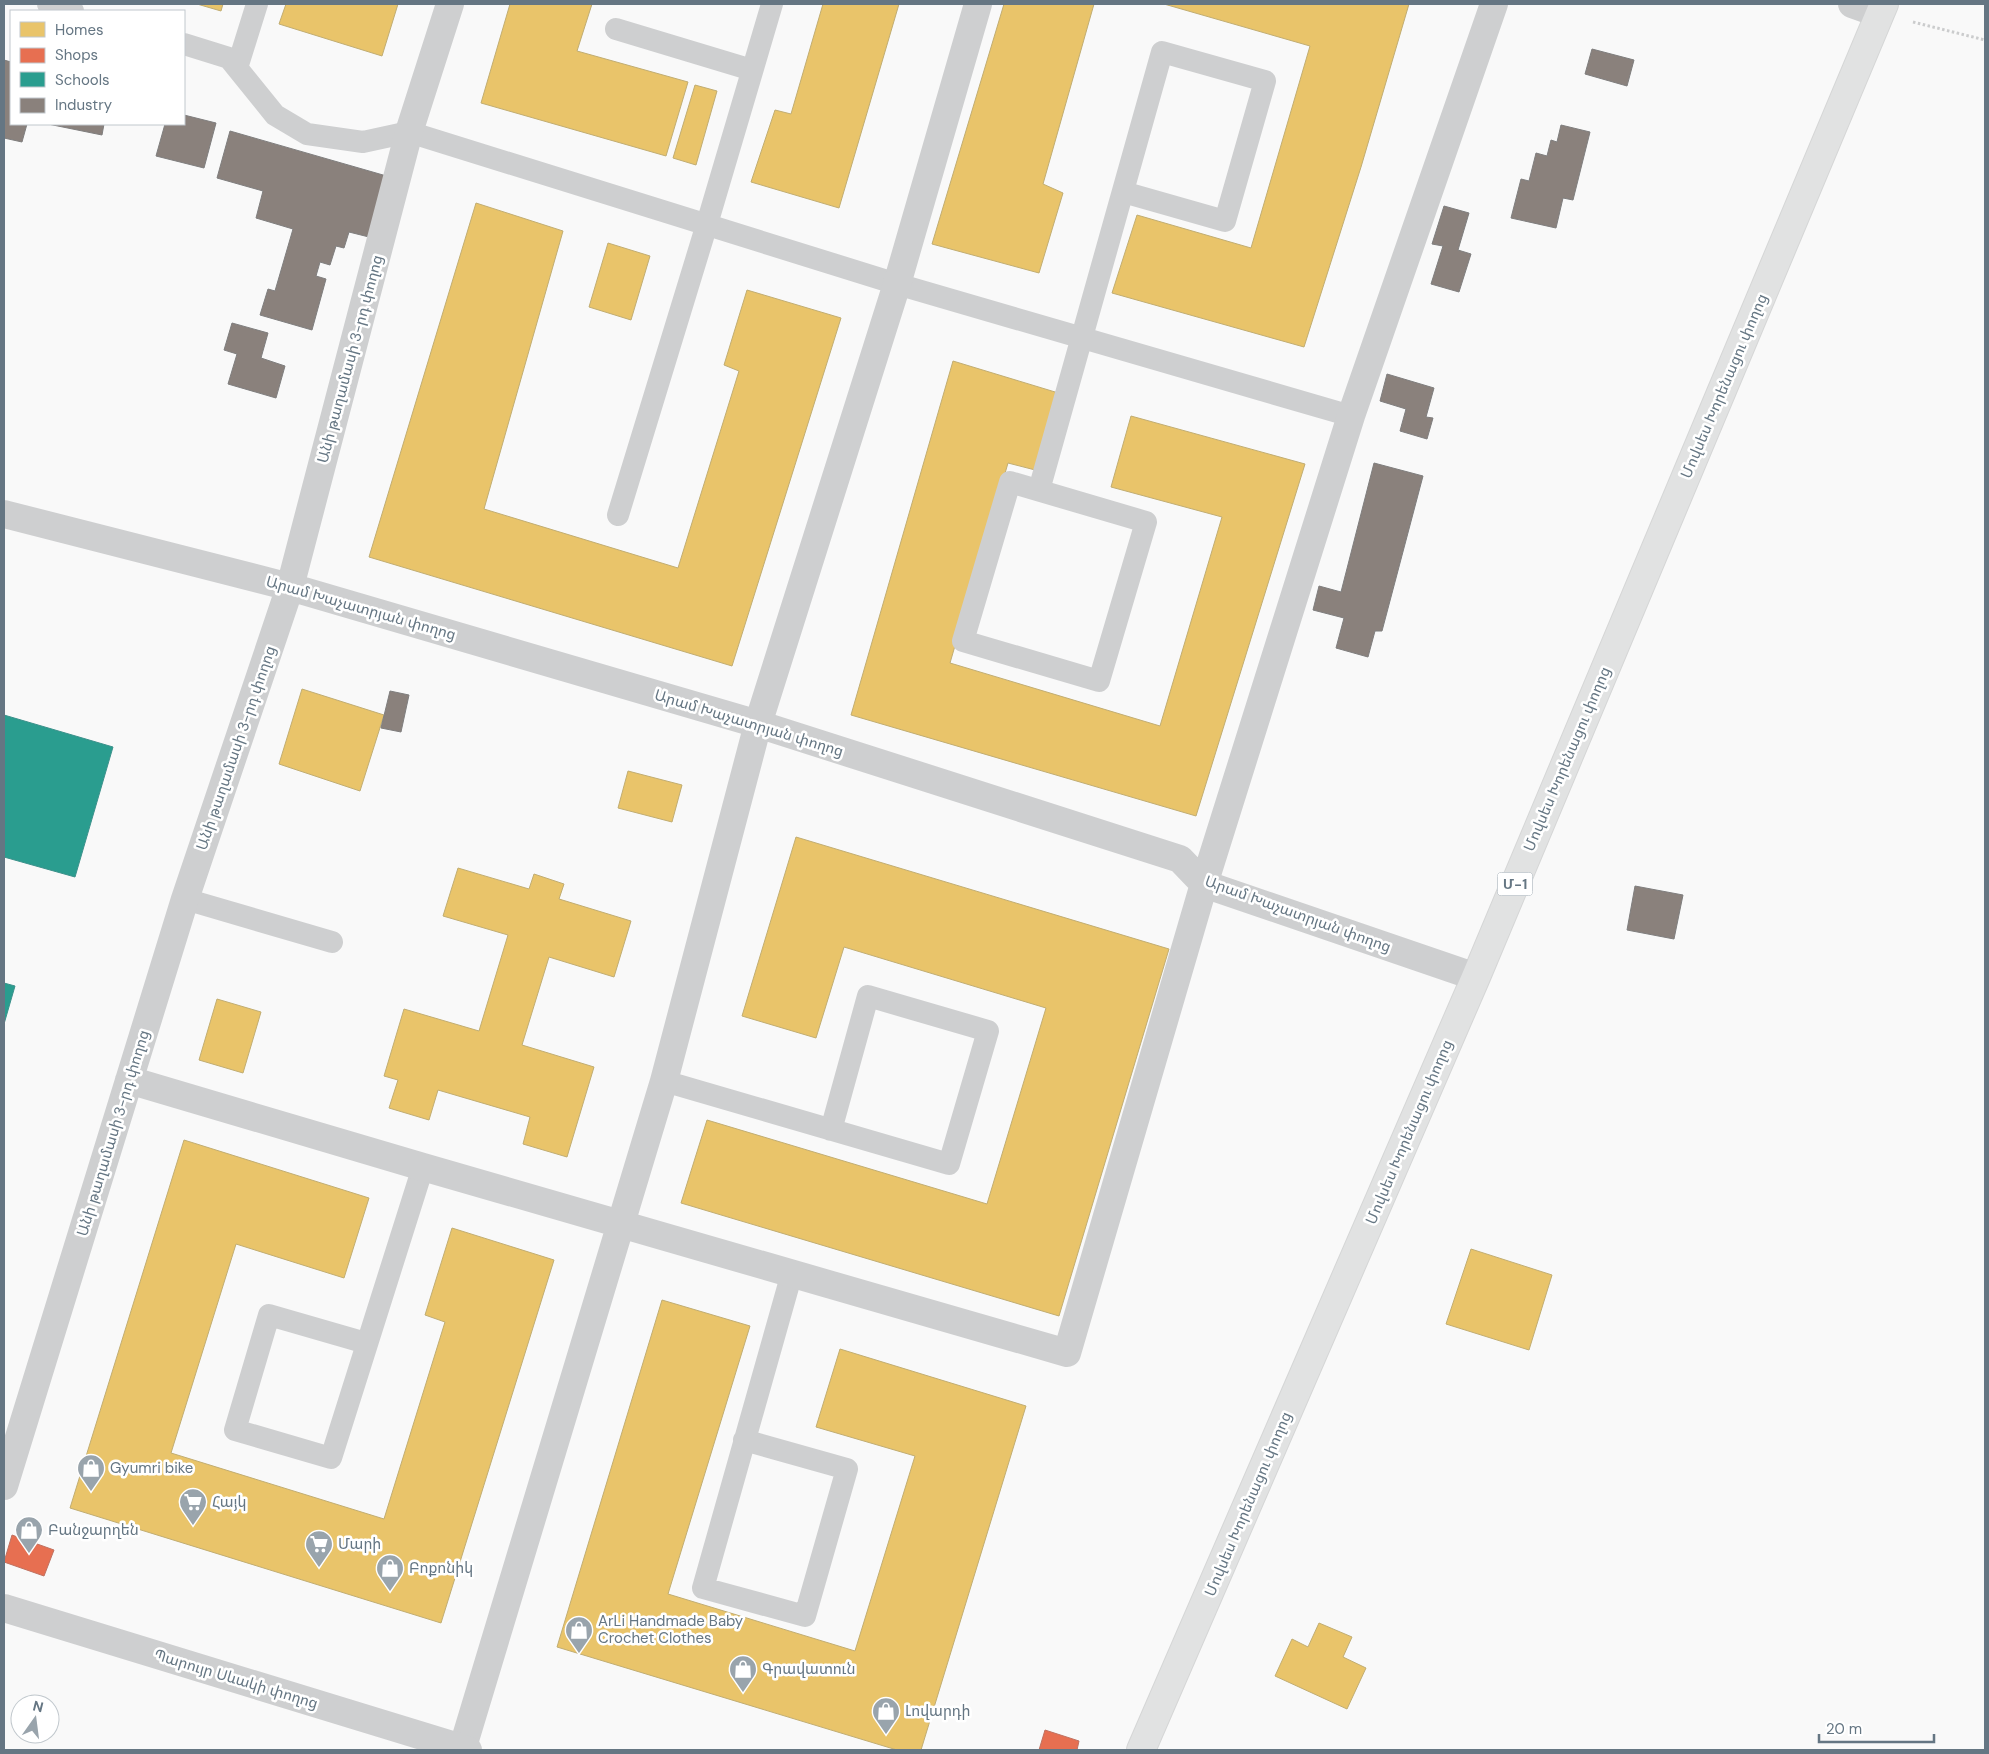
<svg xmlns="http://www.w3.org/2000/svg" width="1989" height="1754" font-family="'DM Sans','Noto Sans Armenian',sans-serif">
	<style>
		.homes { fill: #e9c46a; stroke: #c1ad72 }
		.shops { fill: #e76f51; stroke: #c07160 }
		.schools { fill: #2a9d8f; stroke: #3c918b }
		.industry { fill: #8a817c; stroke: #7f7e7e }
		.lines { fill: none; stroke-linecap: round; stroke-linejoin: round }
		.trunk-casing { stroke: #d5d6d6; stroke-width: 30 }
		.path { stroke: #cbcccd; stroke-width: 3; stroke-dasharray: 2.5 2.5; stroke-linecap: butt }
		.service { stroke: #cecfd0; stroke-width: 22 }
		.minor { stroke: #cecfd0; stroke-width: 28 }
		.tertiary { stroke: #cecfd0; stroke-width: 28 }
		.trunk { stroke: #e1e2e2; stroke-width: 28 }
		.labels { text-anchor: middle; stroke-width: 5; stroke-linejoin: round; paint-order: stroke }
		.shield { fill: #fff; stroke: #939fa8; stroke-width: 1 }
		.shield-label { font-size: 14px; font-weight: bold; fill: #657683 }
		.street-label { font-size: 15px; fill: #657683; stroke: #fff }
		.poi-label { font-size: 15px; fill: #657683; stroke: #fff; text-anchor: start }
	</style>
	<rect width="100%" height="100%" fill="#f9f9f9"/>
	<path class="homes" d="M197,4H223L221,11Z
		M286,4H398L382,56L279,24Z
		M510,4H592L577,51L688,82L666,156L481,103Z
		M823,4H899L839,208L751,182L775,110L791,114Z
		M1004,4H1094L1043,184L1063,193L1039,273L932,244Z
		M1164,4H1409L1361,167L1304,347L1112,293L1137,215L1251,248L1310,46Z
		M695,85L717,91L696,165L673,158Z
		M476,203L563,231L484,509L678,568L739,371L724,365L747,290L841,318L732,666L369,557Z
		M608,243L650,256L631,320L589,307Z
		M953,361L1065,395L1043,472L1008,463L950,663L1160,726L1222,517L1111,487L1131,416L1305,464L1196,816L851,715Z
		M302,689L384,715L360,791L279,764Z
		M628,771L682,785L672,822L618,808Z
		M796,837L1169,949L1059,1316L681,1203L707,1120L987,1204L1046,1008L844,947L816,1038L742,1016Z
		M458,868L529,889L534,874L564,884L559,899L631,921L614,977L549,957L522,1045L594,1067L567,1157L523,1144L530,1117L438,1090L429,1120L389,1108L398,1080L384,1076L404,1009L479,1031L508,935L443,916Z
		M217,999L261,1012L243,1073L199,1060Z
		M184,1140L369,1198L344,1278L236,1244L171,1453L384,1519L445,1322L425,1315L452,1228L554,1260L441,1623L70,1508Z
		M1471,1249L1552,1275L1529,1350L1446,1324Z
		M662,1300L750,1326L668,1594L855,1651L915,1456L816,1427L840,1349L1026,1406L921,1750H897L557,1647Z
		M1319,1623L1352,1637L1343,1657L1366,1668L1347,1709L1275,1676L1292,1639L1308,1647Z"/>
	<path class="shops" d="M12,1535L54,1550L44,1576L4,1562Z
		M1045,1730L1079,1741L1077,1750H1039Z"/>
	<path class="schools" d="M4,715L113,747L75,877L4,857Z
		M4,983L15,986L4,1024Z"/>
	<path class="industry" d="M1592,49L1634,60L1627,86L1585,74Z
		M4,60L11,62V124H27L22,142L4,138Z
		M184,115L216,123L204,168L156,156L165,124H184Z
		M48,124H104L102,135Z
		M1561,125L1590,132L1573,200L1563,198L1556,228L1511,218L1521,179L1529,181L1536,153L1547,156L1551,140L1557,142Z
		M230,131L390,177L373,238L349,232L344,248L336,246L330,265L320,262L316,276L326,279L312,330L260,315L268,289L275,291L293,229L256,218L263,191L217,178Z
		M1444,206L1469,213L1458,250L1471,254L1459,292L1431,284L1443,246L1432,244Z
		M232,323L268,333L261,358L285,366L276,398L228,384L237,354L224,350Z
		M1387,374L1434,388L1426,417L1433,418L1427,439L1400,431L1406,409L1380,401Z
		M1374,463L1423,476L1382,631H1375L1368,657L1336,648L1344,618L1313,610L1319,586L1341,592Z
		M390,691L409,695L401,732L381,728Z
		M1635,886L1683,895L1674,939L1627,930Z"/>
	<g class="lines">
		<g class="trunk-casing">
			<path id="trunk" d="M1141,1750L1476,977L1884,4"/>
		</g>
		<path class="path" d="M1913,22L1985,40"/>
		<path class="service" d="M48,4L73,11
			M616,29L752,70
			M184,44L229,58L275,115L307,134L363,142L409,132L897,284L1351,416
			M237,68L257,4
			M1010,482L1146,522L1099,681L963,641Z
			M1039,490L1162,52L1265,81L1225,221L1123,192
			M618,515L707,224L772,4
			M185,899L332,942
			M664,1081L949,1164L988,1031L868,996L831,1130
			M366,1343L269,1315L235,1430L331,1458L423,1167
			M744,1440L847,1469L805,1616L703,1588L792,1273"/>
		<path class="minor" d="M1852,4L1880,14
			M4,514L290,587L758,724L1180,859L1204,884L1476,977
			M129,1080L423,1167L1067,1353L1204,884L1351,416L1494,4
			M4,1486L185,899L290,587L409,132L450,4
			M462,1750L664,1081L758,724L897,284L978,4"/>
		<path class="tertiary" d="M4,1608L468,1750"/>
		<use href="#trunk" class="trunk"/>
	</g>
	<defs>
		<g id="shop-pin" transform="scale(1.4375)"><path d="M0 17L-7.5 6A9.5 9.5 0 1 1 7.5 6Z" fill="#99a4ac" stroke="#fff"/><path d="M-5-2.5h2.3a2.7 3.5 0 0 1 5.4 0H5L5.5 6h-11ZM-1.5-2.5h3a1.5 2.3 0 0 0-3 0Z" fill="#fff"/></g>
		<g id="supermarket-pin" transform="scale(1.4375)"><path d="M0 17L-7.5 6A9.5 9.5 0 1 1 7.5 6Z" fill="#99a4ac" stroke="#fff"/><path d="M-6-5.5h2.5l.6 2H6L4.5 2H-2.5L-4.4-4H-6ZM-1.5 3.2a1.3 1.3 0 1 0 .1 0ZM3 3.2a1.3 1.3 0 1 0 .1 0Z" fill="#fff"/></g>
	</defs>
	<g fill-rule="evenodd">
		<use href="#shop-pin" x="91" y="1468"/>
		<use href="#supermarket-pin" x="193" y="1502"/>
		<use href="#shop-pin" x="29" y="1530"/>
		<use href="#supermarket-pin" x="319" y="1544"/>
		<use href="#shop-pin" x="390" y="1568"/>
		<use href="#shop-pin" x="579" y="1630"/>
		<use href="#shop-pin" x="743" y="1669"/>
		<use href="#shop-pin" x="886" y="1711"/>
	</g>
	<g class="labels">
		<rect class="shield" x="1497.5" y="872.5" width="35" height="23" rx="4"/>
		<g class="shield-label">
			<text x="1515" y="889">Մ-1</text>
		</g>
		<g class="street-label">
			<text transform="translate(350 359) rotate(-75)" y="5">Անի թաղամասի 3-րդ փողոց</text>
			<text transform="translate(1724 386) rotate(-67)" y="5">Մովսես Խորենացու փողոց</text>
			<text transform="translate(361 608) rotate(16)" y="5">Արամ Խաչատրյան փողոց</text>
			<text transform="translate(749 723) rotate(17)" y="5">Արամ Խաչատրյան փողոց</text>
			<text transform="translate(236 748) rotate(-71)" y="5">Անի թաղամասի 3-րդ փողոց</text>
			<text transform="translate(1567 759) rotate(-67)" y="5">Մովսես Խորենացու փողոց</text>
			<text transform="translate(1298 914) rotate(20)" y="5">Արամ Խաչատրյան փողոց</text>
			<text transform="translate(1409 1132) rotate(-67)" y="5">Մովսես Խորենացու փողոց</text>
			<text transform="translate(113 1133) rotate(-73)" y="5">Անի թաղամասի 3-րդ փողոց</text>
			<text transform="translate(1248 1504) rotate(-67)" y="5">Մովսես Խորենացու փողոց</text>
			<text transform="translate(236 1679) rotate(17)" y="5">Պարույր Սևակի փողոց</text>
		</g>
		<g class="poi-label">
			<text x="110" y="1473">Gyumri bike</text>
			<text x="212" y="1507">Հայկ</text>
			<text x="48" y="1535">Բանջարղեն</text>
			<text x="338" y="1549">Մարի</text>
			<text x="409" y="1573">Բոքոնիկ</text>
			<text x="598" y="1626">ArLi Handmade Baby<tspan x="598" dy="17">Crochet Clothes</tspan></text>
			<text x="762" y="1674">Գրավատուն</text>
			<text x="905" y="1716">Լովարդի</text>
		</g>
	</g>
	<rect width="1989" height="1754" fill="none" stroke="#657683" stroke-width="10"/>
	<rect x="10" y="10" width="175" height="115" fill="#ffffff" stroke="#c1c8cd"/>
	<rect x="20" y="22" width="25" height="15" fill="#e9c46a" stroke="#c1c8cd"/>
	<text x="55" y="35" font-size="15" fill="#657683">Homes</text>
	<rect x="20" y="48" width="25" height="15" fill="#e76f51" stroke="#c1c8cd"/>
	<text x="55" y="60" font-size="15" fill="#657683">Shops</text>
	<rect x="20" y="72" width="25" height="15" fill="#2a9d8f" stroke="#c1c8cd"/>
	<text x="55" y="85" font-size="15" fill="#657683">Schools</text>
	<rect x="20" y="98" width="25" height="15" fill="#8a817c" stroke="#c1c8cd"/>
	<text x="55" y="110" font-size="15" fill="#657683">Industry</text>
	<g transform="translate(35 1719) rotate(14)"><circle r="24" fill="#ffffff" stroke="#c1c8cd"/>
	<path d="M0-4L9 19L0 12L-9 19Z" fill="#99a4ac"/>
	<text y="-8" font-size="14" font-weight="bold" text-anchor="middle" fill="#657683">N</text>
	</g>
	<path d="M1819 1734v8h115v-8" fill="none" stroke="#657683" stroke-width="2.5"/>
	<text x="1826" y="1734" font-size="15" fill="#657683" stroke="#ffffff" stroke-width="4" paint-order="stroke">20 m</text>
</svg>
